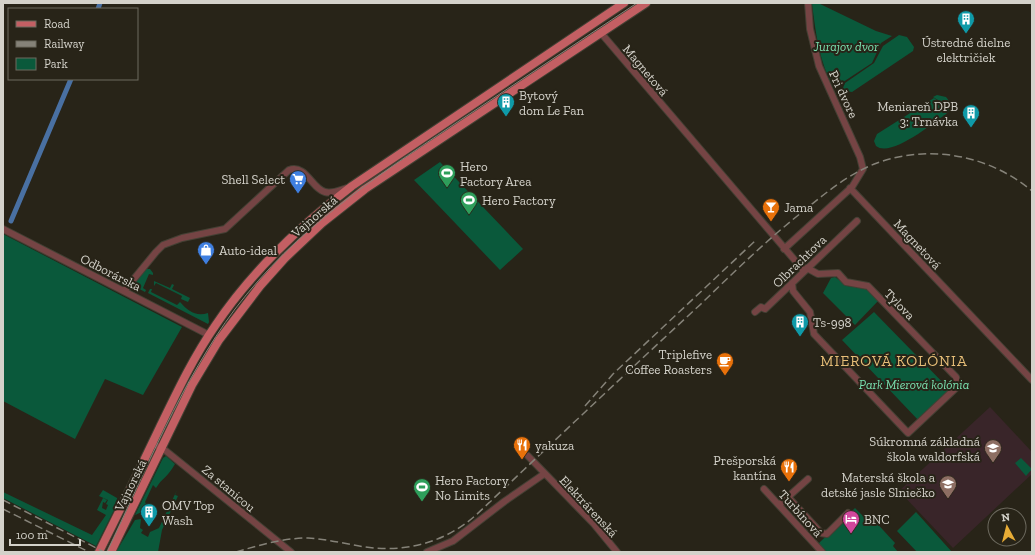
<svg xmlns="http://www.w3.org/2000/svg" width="1035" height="555" font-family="'Zilla Slab',serif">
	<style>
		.education { fill: #392529 }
		.green { fill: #0a593b }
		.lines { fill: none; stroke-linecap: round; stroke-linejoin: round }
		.canal { stroke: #4970a2; stroke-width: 5 }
		.minor-casing { stroke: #444034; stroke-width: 8 }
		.major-casing { stroke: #444034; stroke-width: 10 }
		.minor { stroke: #754444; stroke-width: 6 }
		.major { stroke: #c35f63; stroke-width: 8 }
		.tram { stroke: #858278; stroke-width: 1 }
		.rail { stroke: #858278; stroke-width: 1.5; stroke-dasharray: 8 4; stroke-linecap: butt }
		.labels { text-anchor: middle; stroke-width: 4; stroke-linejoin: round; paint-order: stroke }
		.poi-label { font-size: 13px; fill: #d4d2ca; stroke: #282418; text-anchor: start }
		.park-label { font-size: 13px; font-style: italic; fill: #7ae1b0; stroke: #282418 }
		.street-label { font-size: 13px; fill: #d4d2ca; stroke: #282418 }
		.quarter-label { font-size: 15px; letter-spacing: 1px; fill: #e7be78; stroke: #282418 }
	</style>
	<rect width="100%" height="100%" fill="#282418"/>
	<path class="education" d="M990,407L1032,452V474L953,548L899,491Z"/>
	<path class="green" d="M818,3L876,31L892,36L881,43L872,63L834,88C819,62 816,34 812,4Z
		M899,35L907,37L914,47L913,51L852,92L845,91L843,88L845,83L874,63L883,46Z
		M937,95L946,97L950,102L951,108L933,97Z
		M934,98L950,110L946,114C933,123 891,158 876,146L874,141L877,134Z
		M440,162L523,249L500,270L414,180Z
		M3,234L182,327L143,395L105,379L75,439L3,401Z
		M145,269H150L153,273V275L149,274L143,288L146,290L145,292L132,285Z
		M835,277L847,286L866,288L879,300L855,325L823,293L831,278Z
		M154,281L170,288L172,284L174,285L172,289L190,298L188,302L181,299L182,296L156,283L154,286Z
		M150,289H152L151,292L177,305L180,302C188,311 196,317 208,313L209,322L208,324L148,293Z
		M874,312L952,392L920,422L842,340Z
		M166,456L175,464C168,477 162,478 156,488L153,485L145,502L147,506L144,511L135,515L163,458Z
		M1021,458L1032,469L1026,476L1015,463Z
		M103,490L117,498L118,502L96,546L3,498V492L92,535L106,515L97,510L103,498L107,500L105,503L103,502L102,508L106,510L108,505L106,504L108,500L99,496Z
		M177,490L175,495L178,496L162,530L158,552H116L135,520L141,519L140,528L143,530L141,533L148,537L150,532L159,528Z
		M855,508L867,520L872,518L895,543L893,546L898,552H826L818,544Z
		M916,512L952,552H917L897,531Z"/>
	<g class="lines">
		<path class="canal" d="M98,9L100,3
			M11,221L71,79"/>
		<g class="minor-casing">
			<path id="minor" d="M601,33L804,271
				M850,188L1032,380
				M3,229L209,335
				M784,249L852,187L863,169L860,157L819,66L810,29L808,3
				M792,283L793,291L810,312L814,334L908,433L958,386L956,377L868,286L846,282L838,273L818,274L807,268
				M124,291L156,252L163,245L182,238L225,229L289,170C306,164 312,189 325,192C333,194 340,190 347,188
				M755,312L761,307L765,309L857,221
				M152,443L166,451L291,552
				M528,456L594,524L617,552
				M764,489L822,552
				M788,497L821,533L827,534L848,513
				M779,505L808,479
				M427,552L453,541L505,501L544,474"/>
		</g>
		<g class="major-casing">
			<path id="major" d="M99,552C120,510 140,469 160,427C177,392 193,358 215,326C251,272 301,225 352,186L624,3
				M111,552L192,385L219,340L260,286L285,258L322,223L365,189L646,3"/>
		</g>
		<use href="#minor" class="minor"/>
		<use href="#major" class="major"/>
		<path class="tram" d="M107,552C145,472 182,380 235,309C297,228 370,181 453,125C514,84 576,44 637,3"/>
		<path class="rail" d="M585,406L613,374L756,240
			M3,500L104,552
			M3,509L89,552
			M236,552C260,545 283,538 308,538C327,539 346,544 365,547C406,553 446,542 476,515C551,444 626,373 702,303C736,270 769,238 806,209C828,191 850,173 877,163C930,144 989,155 1032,191"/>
	</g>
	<defs>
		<g id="building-pin" transform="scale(0.9)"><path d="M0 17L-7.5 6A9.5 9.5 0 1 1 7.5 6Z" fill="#0f9aa8" stroke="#282418"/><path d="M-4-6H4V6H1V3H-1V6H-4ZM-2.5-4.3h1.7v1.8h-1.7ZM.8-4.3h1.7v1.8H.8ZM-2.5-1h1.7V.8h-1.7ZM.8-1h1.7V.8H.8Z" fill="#fff"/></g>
		<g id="stadium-pin" transform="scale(0.9)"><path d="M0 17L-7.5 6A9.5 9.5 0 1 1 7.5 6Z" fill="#2e9e5b" stroke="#282418"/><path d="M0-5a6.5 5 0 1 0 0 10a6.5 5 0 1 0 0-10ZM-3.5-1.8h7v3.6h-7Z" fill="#fff"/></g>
		<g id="supermarket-pin" transform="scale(0.9)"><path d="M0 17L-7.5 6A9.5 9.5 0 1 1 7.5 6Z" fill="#3f7fe0" stroke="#282418"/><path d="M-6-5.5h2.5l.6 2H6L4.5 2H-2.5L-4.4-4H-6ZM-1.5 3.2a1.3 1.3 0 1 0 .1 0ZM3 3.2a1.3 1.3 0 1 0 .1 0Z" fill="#fff"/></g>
		<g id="bar-pin" transform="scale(0.9)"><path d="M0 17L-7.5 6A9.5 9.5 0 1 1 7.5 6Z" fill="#e8710a" stroke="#282418"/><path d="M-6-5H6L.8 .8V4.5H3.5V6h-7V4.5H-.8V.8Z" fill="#fff"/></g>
		<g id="shop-pin" transform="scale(0.9)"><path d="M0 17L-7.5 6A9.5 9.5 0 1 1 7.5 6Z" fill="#3f7fe0" stroke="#282418"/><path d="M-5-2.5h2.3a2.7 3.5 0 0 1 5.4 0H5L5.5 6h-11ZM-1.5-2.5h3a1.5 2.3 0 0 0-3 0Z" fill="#fff"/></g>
		<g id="cafe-pin" transform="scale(0.9)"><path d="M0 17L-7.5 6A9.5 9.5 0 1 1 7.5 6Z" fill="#e8710a" stroke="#282418"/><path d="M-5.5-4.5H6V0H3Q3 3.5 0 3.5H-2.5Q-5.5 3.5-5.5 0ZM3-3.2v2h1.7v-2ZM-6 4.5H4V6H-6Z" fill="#fff"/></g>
		<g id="restaurant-pin" transform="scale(0.9)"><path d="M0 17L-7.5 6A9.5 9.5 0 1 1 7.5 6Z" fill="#e8710a" stroke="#282418"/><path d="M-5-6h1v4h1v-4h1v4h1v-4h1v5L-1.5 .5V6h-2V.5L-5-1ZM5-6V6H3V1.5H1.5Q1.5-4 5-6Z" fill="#fff"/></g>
		<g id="school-pin" transform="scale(0.9)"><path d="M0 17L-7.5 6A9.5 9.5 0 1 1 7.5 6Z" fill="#8d6e63" stroke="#282418"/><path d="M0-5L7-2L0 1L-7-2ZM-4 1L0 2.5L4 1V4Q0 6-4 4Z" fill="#fff"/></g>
		<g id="hotel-pin" transform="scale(0.9)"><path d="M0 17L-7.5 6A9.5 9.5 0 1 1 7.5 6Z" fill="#d1479c" stroke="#282418"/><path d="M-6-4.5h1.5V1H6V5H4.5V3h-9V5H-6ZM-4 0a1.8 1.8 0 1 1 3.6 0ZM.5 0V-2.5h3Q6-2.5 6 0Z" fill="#fff"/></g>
	</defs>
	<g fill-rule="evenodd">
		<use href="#building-pin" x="966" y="19"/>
		<use href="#building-pin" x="506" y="102"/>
		<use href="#building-pin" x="971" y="113"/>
		<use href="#stadium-pin" x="447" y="173"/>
		<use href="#supermarket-pin" x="298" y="179"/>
		<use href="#stadium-pin" x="469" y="200"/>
		<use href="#bar-pin" x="771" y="207"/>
		<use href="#shop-pin" x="206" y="250"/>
		<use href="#building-pin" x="800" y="322"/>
		<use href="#cafe-pin" x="725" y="361"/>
		<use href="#restaurant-pin" x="522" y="445"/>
		<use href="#school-pin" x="993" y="448"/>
		<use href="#restaurant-pin" x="789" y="467"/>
		<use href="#school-pin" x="948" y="484"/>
		<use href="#stadium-pin" x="422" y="487"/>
		<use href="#building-pin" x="149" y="512"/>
		<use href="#hotel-pin" x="851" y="519"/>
	</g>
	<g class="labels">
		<g class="poi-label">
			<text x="966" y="47" text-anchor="middle">Ústredné dielne<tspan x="966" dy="15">električiek</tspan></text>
			<text x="519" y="100">Bytový<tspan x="519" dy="15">dom Le Fan</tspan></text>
			<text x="958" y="111" text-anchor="end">Meniareň DPB<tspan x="958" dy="15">3: Trnávka</tspan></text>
			<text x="460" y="171">Hero<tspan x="460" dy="15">Factory Area</tspan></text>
			<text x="285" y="184" text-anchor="end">Shell Select</text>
			<text x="482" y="205">Hero Factory</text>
			<text x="784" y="212">Jama</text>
			<text x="219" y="255">Auto-ideal</text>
			<text x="813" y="327">Ts-998</text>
			<text x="712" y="359" text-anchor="end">Triplefive<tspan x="712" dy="15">Coffee Roasters</tspan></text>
			<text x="980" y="446" text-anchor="end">Súkromná základná<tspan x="980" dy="15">škola waldorfská</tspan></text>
			<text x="535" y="450">yakuza</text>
			<text x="776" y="465" text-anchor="end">Prešporská<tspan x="776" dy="15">kantína</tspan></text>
			<text x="935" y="482" text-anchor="end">Materská škola a<tspan x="935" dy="15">detské jasle Slniečko</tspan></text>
			<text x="435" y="485">Hero Factory<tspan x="435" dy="15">No Limits</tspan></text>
			<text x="162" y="510">OMV Top<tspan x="162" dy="15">Wash</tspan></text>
			<text x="864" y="524">BNC</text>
		</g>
		<g class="park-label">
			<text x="846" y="51">Jurajov dvor</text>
			<text x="914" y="389">Park Mierová kolónia</text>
		</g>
		<g class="street-label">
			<text transform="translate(646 70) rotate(50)" y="5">Magnetová</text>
			<text transform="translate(844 94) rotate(65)" y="5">Pri dvore</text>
			<text transform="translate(314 216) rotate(-41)" y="5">Vajnorská</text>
			<text transform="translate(918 244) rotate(47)" y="5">Magnetová</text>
			<text transform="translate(799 261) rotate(-44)" y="5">Olbrachtova</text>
			<text transform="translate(111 272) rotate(27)" y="5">Odborárska</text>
			<text transform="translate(900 304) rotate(46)" y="5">Tylova</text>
			<text transform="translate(130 485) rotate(-64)" y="5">Vajnorská</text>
			<text transform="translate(229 488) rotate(40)" y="5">Za stanicou</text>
			<text transform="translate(589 506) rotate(47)" y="5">Elektrárenská</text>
			<text transform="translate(801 513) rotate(48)" y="5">Turbínová</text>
		</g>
		<g class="quarter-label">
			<text x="894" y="366">MIEROVÁ KOLÓNIA</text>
		</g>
	</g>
	<rect width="1035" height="555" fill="none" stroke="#d4d2ca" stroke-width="8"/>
	<rect x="8" y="8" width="130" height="72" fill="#282418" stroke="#6d6a5f"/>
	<rect x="16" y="21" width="20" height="6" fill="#c35f63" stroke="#6d6a5f"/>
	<text x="44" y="28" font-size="12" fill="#d4d2ca">Road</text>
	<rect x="16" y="41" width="20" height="6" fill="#858278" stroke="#6d6a5f"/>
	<text x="44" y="48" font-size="12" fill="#d4d2ca">Railway</text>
	<rect x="16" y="58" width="20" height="12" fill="#0a593b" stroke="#6d6a5f"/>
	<text x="44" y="68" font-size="12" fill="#d4d2ca">Park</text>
	<g transform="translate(1007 527) rotate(353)"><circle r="19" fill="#282418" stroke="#6d6a5f"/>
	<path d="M0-3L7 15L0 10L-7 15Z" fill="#e7ac36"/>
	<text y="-6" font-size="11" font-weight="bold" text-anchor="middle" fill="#d4d2ca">N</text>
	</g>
	<path d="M10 539v6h70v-6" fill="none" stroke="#d4d2ca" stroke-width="2"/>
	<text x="16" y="539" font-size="12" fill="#d4d2ca" stroke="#282418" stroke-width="3" paint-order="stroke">100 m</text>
</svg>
